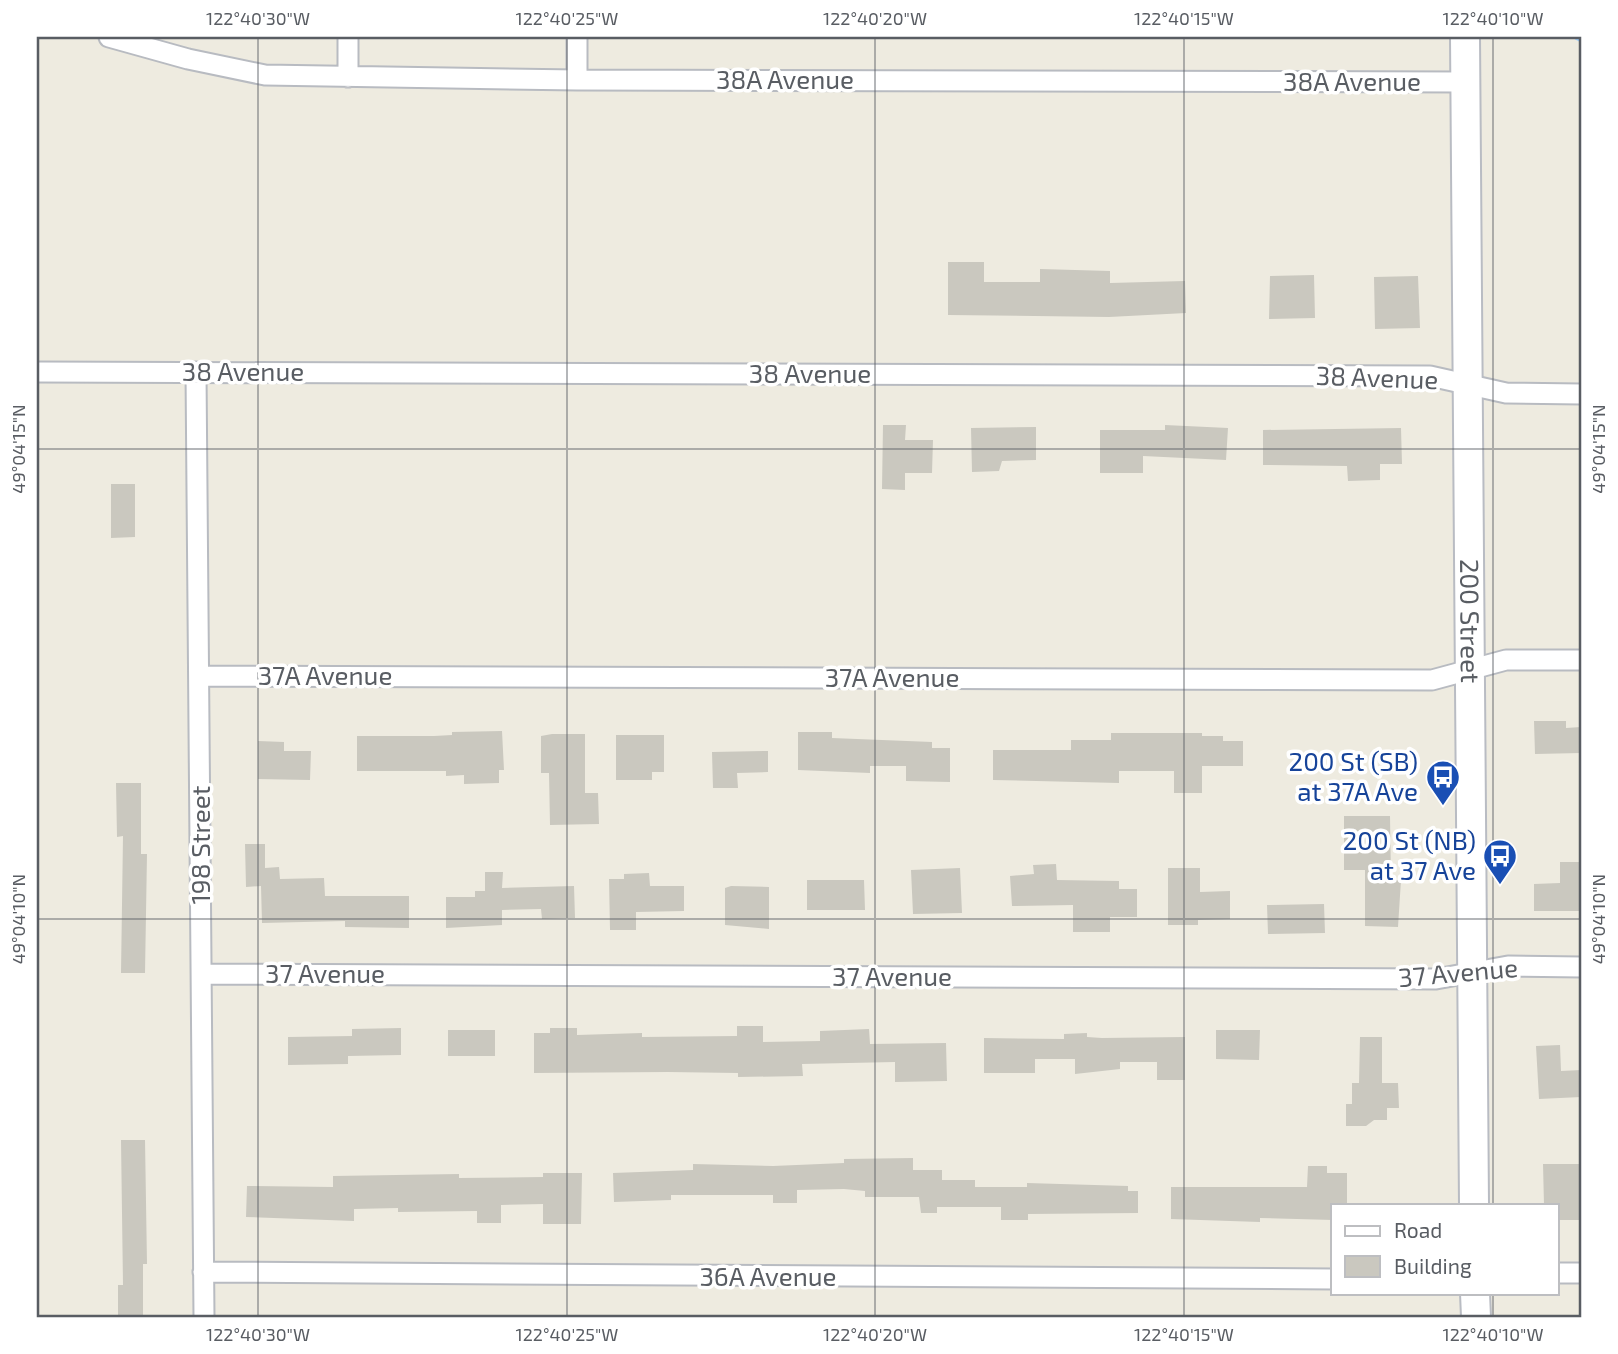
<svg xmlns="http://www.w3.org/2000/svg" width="1618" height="1354" font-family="'Exo 2',sans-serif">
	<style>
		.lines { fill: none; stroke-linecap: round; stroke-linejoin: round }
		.stream { stroke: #9ed0ff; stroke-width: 6 }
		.building { fill: #cac8bf }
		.street-casing { stroke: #b8bbc1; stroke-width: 23 }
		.secondary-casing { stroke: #b9bcc3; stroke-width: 32 }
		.street { stroke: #fff; stroke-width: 19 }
		.secondary { stroke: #fff; stroke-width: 28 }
		.ticks { fill: none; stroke: #595d63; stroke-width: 2; stroke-opacity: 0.45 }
		.labels { text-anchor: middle; stroke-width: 7; stroke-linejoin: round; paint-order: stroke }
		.street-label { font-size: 26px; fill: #595d63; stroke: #fff }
		.transit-label { font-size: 26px; fill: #164399; stroke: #fff; text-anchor: end }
		.neatline { fill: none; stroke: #595d63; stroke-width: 2.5 }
		.ticks-label { font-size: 18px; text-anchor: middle; fill: #595d63 }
	</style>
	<rect width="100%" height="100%" fill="#eeebe0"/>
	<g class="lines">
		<path class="stream" d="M1577,37L1581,39"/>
	</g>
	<path class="building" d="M948,262H984V282H1040V269L1110,271V283L1185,281L1186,313L1109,317L948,315Z
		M1314,275L1315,318L1269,319L1270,276Z
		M1418,276L1420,328L1375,329L1374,277Z
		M883,425H906L905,440H933L932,473H905V490L882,489Z
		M1165,425L1228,428L1226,460L1143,456V473H1100V430H1165Z
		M1036,427V460L1002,461L999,471L972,472L971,428Z
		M1401,428L1402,464H1380V480L1348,481L1347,466L1263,465V430Z
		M111,484H135V537L111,538Z
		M1534,721H1566V728L1581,727V753L1535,754Z
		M502,731L504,770H499V783L464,784V775L446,776V771H357V736H434L452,735V732Z
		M798,732H832V738L932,742V748H950V782L906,781V766H870V773L798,770Z
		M1111,733H1202V736H1223V741H1243V766H1202V793H1174V771H1119V783L993,780V750H1071V740H1111Z
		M552,734H585V793H598L599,824L550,825L549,773H541V736Z
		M616,735H664V772H652V780H616Z
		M258,741L284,742V751H311L310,780L258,779Z
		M768,751V772L737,773L738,788H713L712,752Z
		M116,783H141V854H147L145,973H121L123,836L117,837Z
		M1344,816H1390L1391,880H1401L1398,927L1365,926V870H1344Z
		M245,844H265V868L279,867L280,879L324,878L325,896H409V928L345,927V921L262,923L261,886L246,887Z
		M1560,862H1581V911H1534V884L1560,883Z
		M1056,864L1057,880L1119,881V889H1137V917H1110V932H1073V905L1012,906L1010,876L1034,874L1033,865Z
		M960,868L962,913L913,914L911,870Z
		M1168,868H1200V892L1230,891V919L1198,920V925H1168Z
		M485,872H503L502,888L574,886L575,918L542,919L541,909L502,910V925L446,928V897H475V891H485Z
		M649,873L650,886H684V911L636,912V930H610L609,879H624V874Z
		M807,880H864L865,910H807Z
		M731,886L769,887V929L725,925V888Z
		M1324,904L1325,933L1268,934L1267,905Z
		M737,1026H763V1042L820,1041V1031L869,1029L870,1044L946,1043L947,1081L895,1082V1062L802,1064L803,1076L738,1077V1073L668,1072L534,1073V1033H550V1028H577V1035L642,1033V1037L737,1036Z
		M401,1028V1055L348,1056V1064L288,1065V1037L352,1036V1029Z
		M448,1030H495V1056H448Z
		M1216,1030H1260L1259,1060L1216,1059Z
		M1087,1033V1037L1102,1038L1185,1037V1080H1157V1062H1120V1069L1075,1074V1059H1035V1073H984V1038L1064,1039V1034Z
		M1360,1037H1382V1083H1398L1399,1108H1387V1120H1374L1366,1126H1346V1104H1352V1083H1359Z
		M1560,1045L1561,1071L1581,1070V1097L1539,1099L1536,1046Z
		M121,1140H145L147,1264H143V1317H118V1285H123Z
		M913,1158V1170H942V1180H975V1187H1027V1183L1128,1186V1191H1138V1213L1028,1214V1220H1001V1207H937V1213H921L919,1197H865V1191L844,1189L797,1190V1203H773V1195H671V1200L614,1202L613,1173L693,1170V1164L773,1166L844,1163V1159Z
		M1543,1164H1579L1580,1220H1557V1205H1544Z
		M1308,1166H1327V1173H1347V1205H1333V1220L1260,1218V1222L1171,1219V1187H1307Z
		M543,1173H582L581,1224H543V1204L501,1205V1223H477V1211L398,1212V1208L354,1209V1221L246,1217L247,1186L333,1187V1176L459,1174V1178L543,1177Z"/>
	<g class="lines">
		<g class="street-casing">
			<path id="street" d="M109,37L188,59L265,75L577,80L1465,82
				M348,37V77
				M577,80V37
				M37,372L1430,376L1506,393L1581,394
				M196,372L204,1317
				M201,676L1432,680L1506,660H1581
				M202,974L1436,979L1508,966L1581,967
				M203,1272L1333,1279
				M1557,1273H1581"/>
		</g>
		<g class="secondary-casing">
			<g id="secondary">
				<path id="s1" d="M1465,37L1474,1205"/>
				<path d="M1475,1293L1476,1317"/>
			</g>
		</g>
		<use href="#street" class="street"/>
		<use href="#secondary" class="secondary"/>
	</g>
	<path class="ticks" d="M258,37V1317M567,37V1317M875,37V1317M1184,37V1317M1493,37V1205M37,449H1581M37,919H1581M1493,1293V1317"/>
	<defs>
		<g id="bus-pin" transform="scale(1.75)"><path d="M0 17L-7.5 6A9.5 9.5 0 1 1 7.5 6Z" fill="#1a4fb4" stroke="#fff"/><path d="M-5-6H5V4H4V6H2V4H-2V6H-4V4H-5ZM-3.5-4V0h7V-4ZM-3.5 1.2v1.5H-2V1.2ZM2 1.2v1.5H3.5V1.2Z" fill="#fff"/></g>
	</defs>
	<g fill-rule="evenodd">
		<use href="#bus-pin" x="1443" y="777"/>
		<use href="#bus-pin" x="1500" y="856"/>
	</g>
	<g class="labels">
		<g class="street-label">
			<text x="785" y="89">38A Avenue</text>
			<text x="1352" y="91">38A Avenue</text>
			<text x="243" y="381">38 Avenue</text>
			<text x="810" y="383">38 Avenue</text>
			<text transform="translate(1377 378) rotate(2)" y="9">38 Avenue</text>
			<text dy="9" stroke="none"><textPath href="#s1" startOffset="584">200 Street</textPath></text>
			<text x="325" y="685">37A Avenue</text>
			<text x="892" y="687">37A Avenue</text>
			<text transform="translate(201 845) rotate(-90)" y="9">198 Street</text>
			<text transform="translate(1458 973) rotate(-5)" y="9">37 Avenue</text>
			<text x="325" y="983">37 Avenue</text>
			<text x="892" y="986">37 Avenue</text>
			<text x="768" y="1286">36A Avenue</text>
		</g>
		<g class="transit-label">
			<text x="1418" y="771">200 St (SB)<tspan x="1418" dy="30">at 37A Ave</tspan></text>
			<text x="1476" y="850">200 St (NB)<tspan x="1476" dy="30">at 37 Ave</tspan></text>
		</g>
	</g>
	<rect width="1618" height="1354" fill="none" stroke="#ffffff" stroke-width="77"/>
	<rect x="1331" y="1204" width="228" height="91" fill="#ffffff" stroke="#bdbec1" stroke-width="2"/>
	<rect x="1345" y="1226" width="35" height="10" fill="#ffffff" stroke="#bdbec1" stroke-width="2"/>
	<text x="1394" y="1238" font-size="21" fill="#595d63">Road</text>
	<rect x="1345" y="1256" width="35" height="21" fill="#cac8bf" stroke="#bdbec1" stroke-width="2"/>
	<text x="1394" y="1274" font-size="21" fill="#595d63">Building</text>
	<rect x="38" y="38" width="1542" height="1278" class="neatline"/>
	<g class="ticks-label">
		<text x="258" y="25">122°40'30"W</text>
		<text x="567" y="25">122°40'25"W</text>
		<text x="875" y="25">122°40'20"W</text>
		<text x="1184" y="25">122°40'15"W</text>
		<text x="1493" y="25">122°40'10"W</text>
		<text transform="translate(19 449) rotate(-90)" y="6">49°04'15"N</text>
		<text transform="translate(1599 449) rotate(-90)" y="6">49°04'15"N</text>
		<text transform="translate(19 919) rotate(-90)" y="6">49°04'10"N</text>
		<text transform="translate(1599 919) rotate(-90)" y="6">49°04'10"N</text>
		<text x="258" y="1341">122°40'30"W</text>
		<text x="567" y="1341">122°40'25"W</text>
		<text x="875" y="1341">122°40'20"W</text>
		<text x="1184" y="1341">122°40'15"W</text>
		<text x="1493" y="1341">122°40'10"W</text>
	</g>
</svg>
